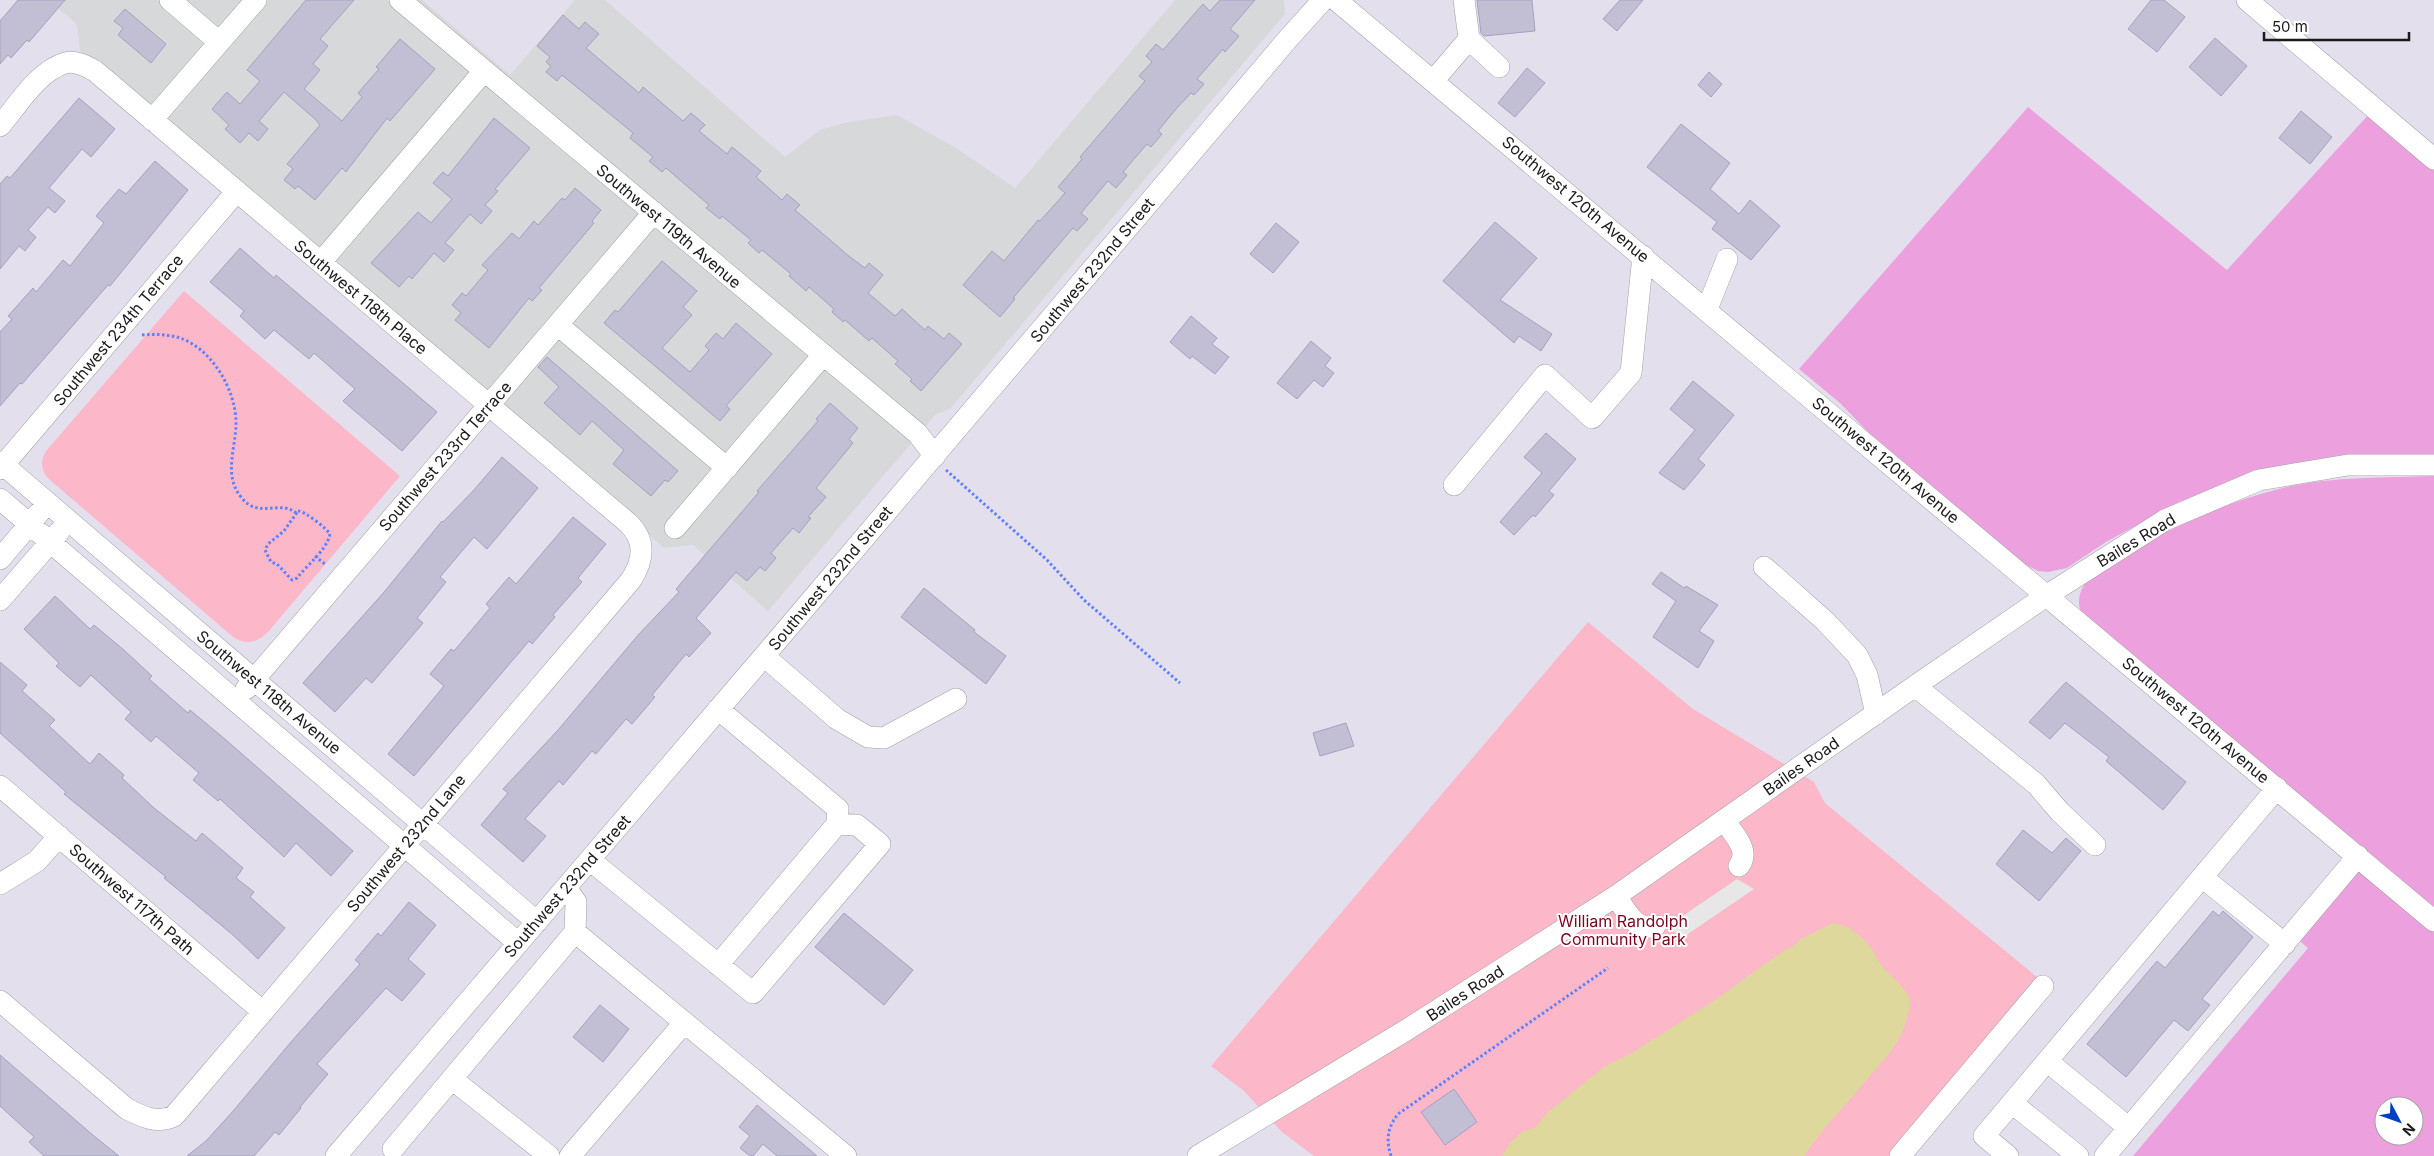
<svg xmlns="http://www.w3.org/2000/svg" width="2434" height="1156" font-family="Inter,sans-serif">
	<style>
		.residential { fill: #d7d8d9 }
		.grass { fill: #eca0de; fill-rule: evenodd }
		.park { fill: #fcb7c8 }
		.parking { fill: #e7e7e7 }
		.water { fill: #ded89c }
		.building { fill: #c2bfd4; stroke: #a4a1c0 }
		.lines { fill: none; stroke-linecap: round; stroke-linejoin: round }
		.minor-casing { stroke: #a2a2a2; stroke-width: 22 }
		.path { stroke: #5e81ff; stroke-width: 3; stroke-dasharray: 2.5 2.5; stroke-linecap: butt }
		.minor { stroke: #fff; stroke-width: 21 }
		.labels { text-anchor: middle; stroke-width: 4; stroke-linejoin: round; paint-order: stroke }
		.street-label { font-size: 16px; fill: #1b1b1b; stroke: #fff }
		.park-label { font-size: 16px; fill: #7d0421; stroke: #fff }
	</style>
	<rect width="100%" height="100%" fill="#e4dfed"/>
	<path class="residential" d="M48,0H422L510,75L575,0H605L785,157L820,130L849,122L897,115L956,148L1015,188L1175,0H1284L1285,14L950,409L936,414L768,611L693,545L664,548L648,534L640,521L105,65L88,56H81L77,24Z"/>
	<path class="grass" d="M2028,107L2227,270L2370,113L2434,168V455L2249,475L2179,502L2106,542L2067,568L2048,572L2038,571L2021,562L1868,432L1840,403L1799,369Z
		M2434,476V1156H2133L2308,948L2295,937L2365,854L2082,614C2075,600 2081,587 2091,576C2098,568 2110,563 2120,558C2169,528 2222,503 2279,489C2329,476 2383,478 2434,476ZM2384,1106H2414V1136H2384Z"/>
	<path class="park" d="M184,291L400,476L268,632C257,643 245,646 232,636L50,480C41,472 39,460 47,450Z
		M1588,622L1693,709L1814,782L1825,803L2043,982L1895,1156H1314L1282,1132L1243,1090L1211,1066Z"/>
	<path class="parking" d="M1737,879L1754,889L1685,936L1665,928Z"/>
	<path class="water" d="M1831,924C1849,922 1870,943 1877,958C1881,969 1907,988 1910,999C1911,1003 1909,1009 1908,1014C1902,1044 1883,1060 1864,1083C1844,1107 1821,1130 1804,1156H1502L1511,1142L1523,1131L1535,1128L1547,1113L1604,1067L1632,1053L1712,1002L1785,950L1794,946L1801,939Z"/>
	<path class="building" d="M18,0H65L29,42L27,40L11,58L8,55L0,64V21Z
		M306,0H354L320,39L328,46L313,64L320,70L304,89L342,121L362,97L358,93L379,69L376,67L400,39L435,69L390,121L387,118L346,172L342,168L315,200L298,186L295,189L284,180L293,169L287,164L320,125L315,119L284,92L259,121L268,129L258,141L249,133L240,143L225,129L229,125L212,109L227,92L240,104L260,81L247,70Z
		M1220,0H1255L1230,29L1239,36L1225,52L1223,49L1197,79L1204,84L1194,95L1191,93L1176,109L1158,131L1162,134L1151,147L1147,144L1123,172L1127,175L1116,188L1108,181L1081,213L1088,219L1077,231L1073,228L1013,298L1015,299L1000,317L963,285L992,251L1004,261L1038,220L1040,221L1065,193L1058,187L1082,159L1080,157L1145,81L1139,76L1152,62L1146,56L1156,44L1163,50L1203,4L1210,11Z
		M1477,0H1532L1535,31L1484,36L1481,33Z
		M1620,0H1643L1617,31L1603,19Z
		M2151,0H2164L2185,17L2157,52L2128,29Z
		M125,9L166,44L151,63L118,35L123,28L114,21Z
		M563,15L579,29L585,22L599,34L586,48L639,93L643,87L683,121L691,113L705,125L699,131L727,154L732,147L761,171L756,177L782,200L787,194L800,205L795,210L850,257L865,268L869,263L883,275L868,293L895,316L902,309L925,330L928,326L944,339L949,333L962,344L921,391L910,381L912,379L895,364L898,361L872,338L869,341L845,320L843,322L832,312L834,309L809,287L806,291L789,276L791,274L762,250L759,253L748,243L751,240L722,216L720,219L706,208L709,205L666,168L662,172L649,161L653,157L630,138L633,133L562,75L557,81L546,72L551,66L546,62L550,57L537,46Z
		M2215,38L2247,66L2221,96L2189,67Z
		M1527,68L1545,83L1515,117L1498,103Z
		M1709,72L1722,84L1711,97L1698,85Z
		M79,98L115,129L91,157L82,149L49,188L65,201L55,213L48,207L28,230L36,237L25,251L19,246L0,269V184L7,176L10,178Z
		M2301,111L2332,137L2310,164L2279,138Z
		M494,118L530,148L495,189L498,191L485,205L492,211L481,224L470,214L445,243L454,250L444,262L434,253L412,279L409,276L399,287L371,263L418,212L431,223L452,199L433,183L443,172L448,176Z
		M1681,124L1730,163L1710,189L1739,214L1750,200L1780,226L1751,260L1712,229L1717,222L1647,167Z
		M155,161L188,190L110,286L108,285L22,384L20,383L0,406V332L12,319L8,316L33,288L36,292L63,260L70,266L104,223L96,216L119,189L126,194Z
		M575,188L601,210L592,221L594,223L539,288L542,290L532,301L529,298L489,348L455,320L461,313L452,305L462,293L466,296L488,270L482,265L512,233L519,239L534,221L538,225L562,198L565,200Z
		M1495,222L1537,258L1500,300L1552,334L1541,351L1519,336L1514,343L1443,281Z
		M1276,223L1299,242L1273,273L1250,254Z
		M240,248L274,278L276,275L437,412L402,451L343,401L355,389L314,353L309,359L274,330L265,339L240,316L244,311L210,282Z
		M662,261L697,291L683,307L692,315L662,348L690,372L709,350L705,346L716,333L723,339L736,323L772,354L726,406L730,409L720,421L604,323L615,310L618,312Z
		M1191,316L1217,338L1212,344L1229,357L1215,374L1192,356L1190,359L1170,342Z
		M1311,341L1331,358L1325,366L1334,373L1323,387L1314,380L1297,399L1277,383Z
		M547,357L678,471L668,482L665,480L651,496L613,464L624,450L592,421L580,435L544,403L559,387L538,367Z
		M1693,381L1734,415L1698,459L1705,465L1684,490L1659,473L1695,430L1670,409Z
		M830,403L858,428L849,439L853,443L816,488L826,497L808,517L811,518L799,533L793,528L771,553L776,558L765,571L760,567L747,581L736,572L696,618L711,633L689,657L686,654L652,695L655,697L632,724L626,719L596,754L592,751L563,785L559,781L525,819L546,836L523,862L481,825L508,793L503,789L558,730L639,634L679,592L676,589L759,492L757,491L818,421L816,419Z
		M1546,433L1576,459L1549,491L1554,495L1535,517L1533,515L1514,535L1500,522L1542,473L1524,457Z
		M502,457L538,488L487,549L474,537L440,577L446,582L417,618L423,623L372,683L366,678L335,712L303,683L385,591L442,521L443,522L474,490Z
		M573,517L606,544L578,578L582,582L553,615L555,617L532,644L529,641L414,776L388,754L444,686L430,674L451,649L454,651L490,608L486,604L509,577L516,584Z
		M1661,572L1684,588L1686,586L1718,605L1699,631L1714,641L1698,668L1653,637L1676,601L1652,584Z
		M924,588L975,630L974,632L1006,656L986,684L901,617Z
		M55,596L90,629L94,625L125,651L152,676L149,679L188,713L190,710L226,740L353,851L331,876L296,843L284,857L220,799L218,801L193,780L199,773L156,736L151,742L125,719L131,712L91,675L80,687L56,666L59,663L24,629Z
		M0,662L27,685L22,691L55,720L49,726L90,764L99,753L124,775L122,778L154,808L196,841L202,833L243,868L236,878L254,892L250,897L285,928L258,959L233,935L164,878L166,877L64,794L66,792L0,733Z
		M2066,682L2186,782L2163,810L2106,761L2109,757L2065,723L2050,739L2029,722Z
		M1346,723L1354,746L1320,756L1313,733Z
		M2023,830L2052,853L2066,838L2081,851L2039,901L1996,864Z
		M409,902L436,925L408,959L425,974L402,1001L386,988L317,1064L328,1074L300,1107L301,1108L279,1135L275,1132L254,1156H187L206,1141L234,1110L291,1042L360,964L355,960L378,933L381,936Z
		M2213,911L2219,916L2223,911L2253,937L2202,999L2210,1005L2188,1031L2174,1020L2126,1077L2087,1044L2157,961L2165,968Z
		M844,913L913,970L884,1005L815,947Z
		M600,1005L629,1029L603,1062L573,1037Z
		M0,1055L94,1136L119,1156H44L29,1142L34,1137L0,1106Z
		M1454,1089L1477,1122L1445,1145L1421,1112Z
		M757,1105L817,1156H777L763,1144L753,1156H750L740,1148L750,1136L739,1127Z"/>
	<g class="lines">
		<g class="minor-casing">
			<path id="minor" d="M170,0L219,42
				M400,0L917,433L935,456
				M1336,0L2434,921
				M2247,0L2434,159
				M1469,39L1499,67
				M1434,80L1469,39L1464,0
				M152,120L256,0
				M0,126C17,106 38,71 65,63C75,60 86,66 95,71L628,523C646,540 644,560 631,580L174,1116C157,1124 143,1117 127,1109L0,1001
				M321,262L484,71
				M1707,309L1727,259
				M558,325L727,468
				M0,462L537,922
				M0,469L237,191
				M1454,485L1545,375L1592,418L1631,373L1643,256
				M0,499L518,943
				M675,528L823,355
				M0,559L39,513
				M1764,567L1825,621L1857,655L1867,675L1876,714
				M0,600L59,532
				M764,656L837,719L868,737L884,738L956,699
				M1915,686L2036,784L2060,812L2095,845
				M246,689L654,212
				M0,786L263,1012
				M1724,820C1733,834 1751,850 1739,866
				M590,860L753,993L880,844L857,825L837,824L838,809L718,709
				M2202,877L2285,944
				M0,884L37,861L59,836
				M566,888L576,902L575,932L846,1156
				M1616,896C1625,909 1636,933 1655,926
				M718,965L837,824
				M2047,1061L2129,1128
				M452,1079L549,1156
				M2012,1103L2078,1156
				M393,1149L575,932
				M336,1156L764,656L1287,40L1323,0
				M570,1156L684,1023
				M1198,1156L1408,1029L1616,896L1915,686L2046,596L2165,520L2259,480L2348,465H2434
				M1900,1156L2043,986
				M2008,1156L1984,1136L2277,788
				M2105,1156L2358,856"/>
		</g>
		<path class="path" d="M142,335C155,334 167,334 180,338C212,349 236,390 236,423C236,448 223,475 241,497C258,520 280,499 296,513
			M946,470L1047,560L1084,600L1180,683
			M298,511C305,511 327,529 330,534C327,550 307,565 297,578L292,580L277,564L271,562L265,550L268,544L284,531Z
			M315,556L326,565
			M1391,1156C1386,1140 1387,1128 1398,1114L1608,968"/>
		<use href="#minor" class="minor"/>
	</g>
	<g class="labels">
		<g class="street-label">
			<text transform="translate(1576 199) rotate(40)" y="6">Southwest 120th Avenue</text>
			<text transform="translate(669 226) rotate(40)" y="6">Southwest 119th Avenue</text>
			<text transform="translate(1092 270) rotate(-50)" y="6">Southwest 232nd Street</text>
			<text transform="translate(361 297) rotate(40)" y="6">Southwest 118th Place</text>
			<text transform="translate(118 330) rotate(-50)" y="6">Southwest 234th Terrace</text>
			<text transform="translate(445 456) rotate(-49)" y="6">Southwest 233rd Terrace</text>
			<text transform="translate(1886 460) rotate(40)" y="6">Southwest 120th Avenue</text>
			<text transform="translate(2136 540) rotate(-31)" y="6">Bailes Road</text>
			<text transform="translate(830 578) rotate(-50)" y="6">Southwest 232nd Street</text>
			<text transform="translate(269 692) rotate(40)" y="6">Southwest 118th Avenue</text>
			<text transform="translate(2196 720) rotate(40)" y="6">Southwest 120th Avenue</text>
			<text transform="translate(1801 766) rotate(-35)" y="6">Bailes Road</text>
			<text transform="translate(406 843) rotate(-50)" y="6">Southwest 232nd Lane</text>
			<text transform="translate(567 886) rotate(-49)" y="6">Southwest 232nd Street</text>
			<text transform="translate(132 899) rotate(41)" y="6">Southwest 117th Path</text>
			<text transform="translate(1465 993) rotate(-33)" y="6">Bailes Road</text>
		</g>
		<g class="park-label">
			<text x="1623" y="927">William Randolph<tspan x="1623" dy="18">Community Park</tspan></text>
		</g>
	</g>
	<g transform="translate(2399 1121) rotate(131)"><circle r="24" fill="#ffffff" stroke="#a4a4a4"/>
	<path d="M0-4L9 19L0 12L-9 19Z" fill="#003fc5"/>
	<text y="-8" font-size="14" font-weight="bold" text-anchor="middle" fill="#1b1b1b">N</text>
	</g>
	<path d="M2264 32v8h145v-8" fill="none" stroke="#1b1b1b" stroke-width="2.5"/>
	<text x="2272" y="32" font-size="15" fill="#1b1b1b" stroke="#ffffff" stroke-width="4" paint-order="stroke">50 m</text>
</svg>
